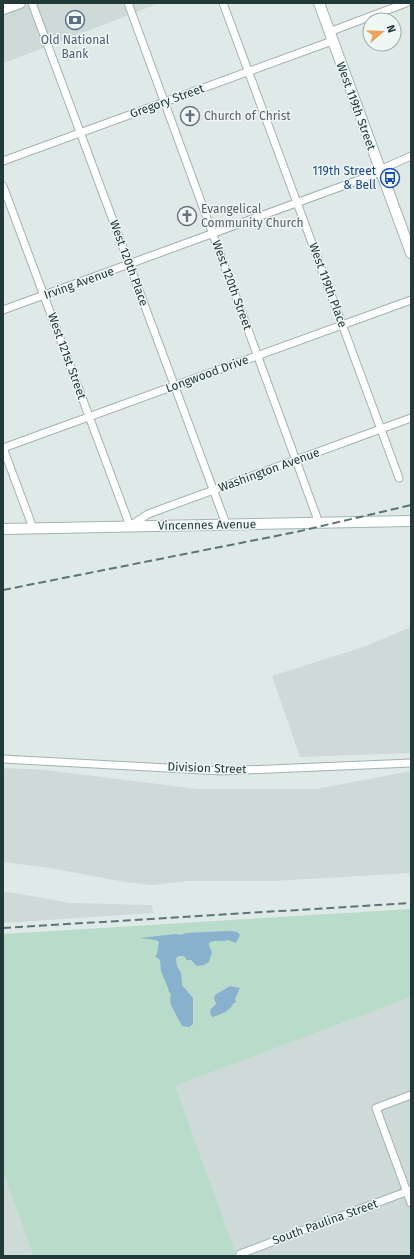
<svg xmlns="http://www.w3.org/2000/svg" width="414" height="1259" font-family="'Fira Sans',sans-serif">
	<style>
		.built { fill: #cddad7 }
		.green { fill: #b8dbca }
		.water { fill: #88b1ce }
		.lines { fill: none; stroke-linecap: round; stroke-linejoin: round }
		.street-casing { stroke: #a2b1b0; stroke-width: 9 }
		.secondary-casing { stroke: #9fb5b3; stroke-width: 12 }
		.street { stroke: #fff; stroke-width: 7 }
		.secondary { stroke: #fff; stroke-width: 10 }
		.rail { stroke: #5b7575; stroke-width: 2; stroke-dasharray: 8 4; stroke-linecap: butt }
		.labels { text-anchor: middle; stroke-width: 3; stroke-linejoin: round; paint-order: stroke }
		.service-label { font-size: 12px; fill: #4e5e75; stroke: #eff7f5 }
		.street-label { font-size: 12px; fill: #213939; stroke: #eff7f5 }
		.worship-label { font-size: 12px; fill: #5b616d; stroke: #eff7f5; text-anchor: start }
		.transit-label { font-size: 12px; fill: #164399; stroke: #eff7f5; text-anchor: end }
	</style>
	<rect width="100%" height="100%" fill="#dfeae8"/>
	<path class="built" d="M3,3H160L4,63H3Z
		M411,627V753L300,757L272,676L366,646Z
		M3,768L46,770L198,789H316L411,771V873L274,881H188L152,885L125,882L50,868L3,862Z
		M3,891L71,903L152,905L153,913L3,923Z
		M411,997V1256H237L175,1086Z
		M3,1171L33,1256H3Z"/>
	<path class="green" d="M411,909V997L175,1086L237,1256H33L3,1171V934Z"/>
	<path class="water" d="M230,931L237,932L240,935L236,943L228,940C221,942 215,939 209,943V946L212,952L209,962L204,965L197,966L191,960H187L184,956H179L176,958L177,966L181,973L182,985L193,998V1024L189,1027L182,1026L171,1005L170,1000L171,994L169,992L168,988L161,971L160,960L156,957L155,955H157L159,942L156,940L140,938L176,934L181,935L186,933Z
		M230,986L240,988L235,999L236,1002C230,1005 235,1002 231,1007C228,1011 218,1016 212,1017L210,1013L211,1009L216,1004L214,998L215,995Z"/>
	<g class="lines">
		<g class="street-casing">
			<path id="street" d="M32,3L226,524
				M128,3L319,523
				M223,3L399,478
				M329,32L406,3
				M3,161L332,41
				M380,170L411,156
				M3,186L130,526L148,514L411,418
				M3,310L381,172
				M3,448L411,300
				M3,448L33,528
				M3,759L222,771L411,763
				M411,1095L376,1108L411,1203
				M241,1256L240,1254L411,1190"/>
		</g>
		<g class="secondary-casing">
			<path id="secondary" d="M319,3L411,253
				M3,9L20,3
				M3,529L411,521"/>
		</g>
		<use href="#street" class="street"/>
		<use href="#secondary" class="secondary"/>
		<path class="rail" d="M3,590L296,532L411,505
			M3,928L411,903"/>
	</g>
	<defs>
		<g id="bank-ring" transform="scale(1)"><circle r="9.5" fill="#eff7f5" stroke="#5c6f8a" stroke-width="1.5"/><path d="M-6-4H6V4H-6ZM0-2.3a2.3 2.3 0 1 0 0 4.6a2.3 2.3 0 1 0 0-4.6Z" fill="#5c6f8a"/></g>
		<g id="church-ring" transform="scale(1)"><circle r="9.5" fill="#eff7f5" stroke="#6b7280" stroke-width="1.5"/><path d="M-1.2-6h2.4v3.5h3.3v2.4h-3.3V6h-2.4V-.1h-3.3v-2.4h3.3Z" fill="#6b7280"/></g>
		<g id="bus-ring" transform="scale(1)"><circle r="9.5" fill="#eff7f5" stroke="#1a4fb4" stroke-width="1.5"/><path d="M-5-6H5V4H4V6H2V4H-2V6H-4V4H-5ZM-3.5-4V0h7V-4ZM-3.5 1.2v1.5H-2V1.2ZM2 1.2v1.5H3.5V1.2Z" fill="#1a4fb4"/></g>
	</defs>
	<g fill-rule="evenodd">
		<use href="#bank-ring" x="75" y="20"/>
		<use href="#church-ring" x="190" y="116"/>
		<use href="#bus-ring" x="390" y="178"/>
		<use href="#church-ring" x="187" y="216"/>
	</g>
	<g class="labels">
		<g class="service-label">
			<text x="75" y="44">Old National<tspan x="75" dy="14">Bank</tspan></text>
		</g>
		<g class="street-label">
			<text transform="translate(167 101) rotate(-20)" y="4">Gregory Street</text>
			<text transform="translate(356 106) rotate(70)" y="4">West 119th Street</text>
			<text transform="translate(129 263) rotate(70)" y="4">West 120th Place</text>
			<text transform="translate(79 283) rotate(-20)" y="4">Irving Avenue</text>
			<text transform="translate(232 285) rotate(70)" y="4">West 120th Street</text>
			<text transform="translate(328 285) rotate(70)" y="4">West 119th Place</text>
			<text transform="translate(67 356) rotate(70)" y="4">West 121st Street</text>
			<text transform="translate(207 374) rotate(-20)" y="4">Longwood Drive</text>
			<text transform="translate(269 470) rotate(-20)" y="4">Washington Avenue</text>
			<text transform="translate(207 525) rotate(-1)" y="4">Vincennes Avenue</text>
			<text transform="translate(207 768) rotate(2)" y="4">Division Street</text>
			<text transform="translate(325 1222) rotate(-20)" y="4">South Paulina Street</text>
		</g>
		<g class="worship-label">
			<text x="204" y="120">Church of Christ</text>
			<text x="201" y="213">Evangelical<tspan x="201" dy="14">Community Church</tspan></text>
		</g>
		<g class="transit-label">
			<text x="376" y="175">119th Street<tspan x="376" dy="14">&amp; Bell</tspan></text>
		</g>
	</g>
	<rect width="414" height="1259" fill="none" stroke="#213939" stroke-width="8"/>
	<g transform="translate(382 32) rotate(71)"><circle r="19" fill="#eff7f5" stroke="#9dabaa"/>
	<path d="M0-3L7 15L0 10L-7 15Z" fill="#eda35a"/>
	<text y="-6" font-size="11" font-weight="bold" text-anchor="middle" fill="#213939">N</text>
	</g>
</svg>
